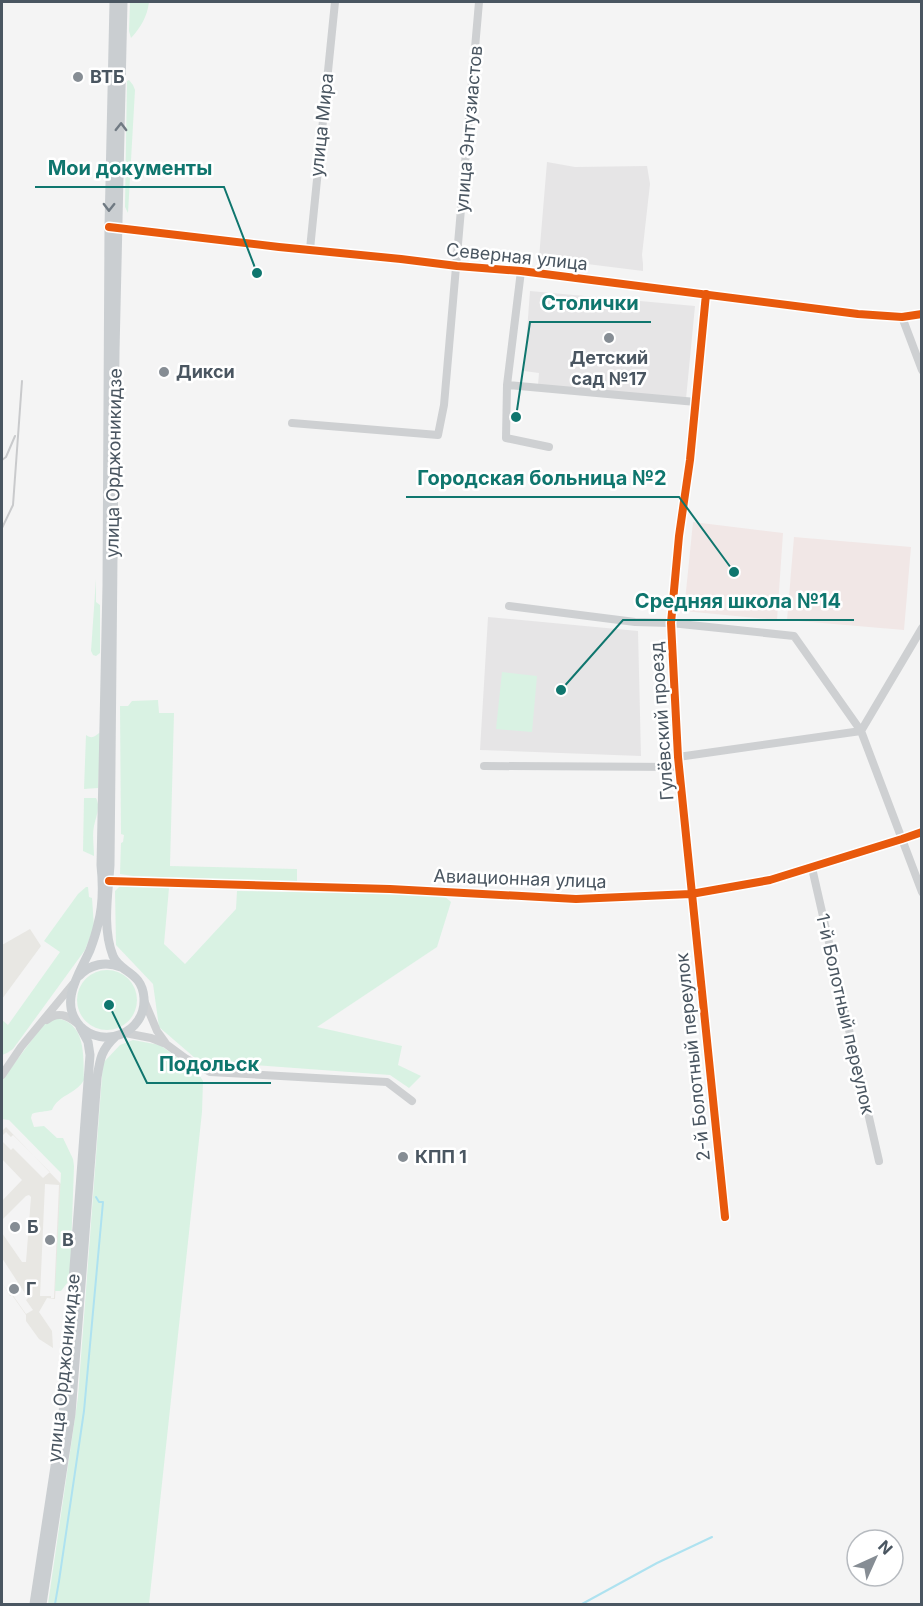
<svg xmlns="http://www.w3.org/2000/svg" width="923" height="1606" font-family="Inter,sans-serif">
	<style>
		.commercial { fill: #e8e7e3; fill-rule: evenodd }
		.education { fill: #e6e5e6 }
		.medical { fill: #f1e7e6 }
		.green { fill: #d9f2e3 }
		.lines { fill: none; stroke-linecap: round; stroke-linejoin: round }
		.stream { stroke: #aee2f0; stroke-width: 2 }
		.minor { stroke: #ced0d2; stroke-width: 8 }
		.major { stroke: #caced1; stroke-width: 9 }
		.rail { stroke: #c9cacc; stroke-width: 2 }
		.cycleway-casing { stroke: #fff; stroke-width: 11 }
		.cycleway { stroke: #e8590c; stroke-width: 8 }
		.oneway { stroke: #707a83 }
		.poi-dot { fill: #868d94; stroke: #fff; stroke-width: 2 }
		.labels { text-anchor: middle; stroke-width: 5; stroke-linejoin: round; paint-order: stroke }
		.poi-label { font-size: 18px; font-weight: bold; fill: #4a5661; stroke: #fff; text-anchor: start }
		.street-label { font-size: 18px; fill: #4a5661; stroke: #fff }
		.leader { fill: none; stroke: #0f766e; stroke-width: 2 }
		.callout-dot { fill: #0f766e; stroke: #fff; stroke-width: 2 }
		.callout-label { font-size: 20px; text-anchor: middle; font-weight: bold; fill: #0f766e; stroke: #fff; stroke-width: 5; stroke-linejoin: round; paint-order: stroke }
	</style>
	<rect width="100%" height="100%" fill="#f4f4f4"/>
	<path class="commercial" d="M30,929L41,946L2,999V945Z
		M6,1127L61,1184L55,1299L47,1298L39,1312L52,1331L53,1348L39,1339L26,1321V1315L12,1295L10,1296L2,1283L10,1295L12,1294L26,1314L33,1310L26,1300L28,1298L2,1258V1233L22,1262H26L31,1197L29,1195L26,1196L2,1220V1201L22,1180L2,1159V1141L11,1150L13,1148L43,1178L50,1172L13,1135L11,1137L6,1132L2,1136V1131ZM45,1184L59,1185L54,1298H51V1296H40Z"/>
	<path class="education" d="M547,162L575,167L647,166L650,184L642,255L643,264V271L539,258Z
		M530,291L695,306L686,399L538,385L539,373L524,371Z
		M488,617L638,631L641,756L480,750Z"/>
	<path class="medical" d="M693,522L783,533L777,620L684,611Z
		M794,537L911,547L904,630L787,620Z"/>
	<path class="green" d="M130,2H149C147,17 141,27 131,38L129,31Z
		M129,80L133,85L135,90L128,213L125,207L127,81Z
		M96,579V602L100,605V653L96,656L93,655L91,651Z
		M502,672L537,676L532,732L496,729Z
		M158,700L159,713H174L170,866L297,869V882L133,876L120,874L121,843L123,842L124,835L121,834L120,706H128L132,701Z
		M99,733L101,734L98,788L84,789L86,735C92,739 94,737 99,733Z
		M84,798H96C101,807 96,816 94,826C92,835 94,846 94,856L83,851Z
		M120,886L169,888L164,944L185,964L236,909L237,891L443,895L451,902L437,947L317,1027L402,1046L398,1065L421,1076L409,1088L390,1075L213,1062L195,1058L159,1027L153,984L116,945L115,891Z
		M86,887H88L89,897L92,898L94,927L85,950L13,1049L7,1053L2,1055V1020L8,1025L60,952L44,941L78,894Z
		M77 1000a30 30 0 1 1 60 0a30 30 0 1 1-60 0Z
		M54,1018C87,1021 83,1056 84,1080C76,1094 58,1095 52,1110C46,1112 38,1111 32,1114L31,1118L34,1127L44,1126L57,1138H63L73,1159L74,1166L70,1279L61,1291H55L61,1173L9,1120L2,1119V1080L43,1025Z
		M133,1040L160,1045L198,1073L203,1081L202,1112L149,1604H48L78,1397L103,1063L120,1045Z"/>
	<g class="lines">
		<path class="stream" d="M55,1604L59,1581L84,1411L103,1202H99L96,1197
			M582,1604L657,1563L712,1537"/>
		<path class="minor" d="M112,227L279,247L401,259L457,266L521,271L858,314L902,317L922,314
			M310,249L335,2
			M521,271L507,385L506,438L549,447
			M706,294L690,460L679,536L671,623L678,757L725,1217
			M902,317L922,370
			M507,385L696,402
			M292,423L438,435L444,405L479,2
			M509,606L635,622L671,623L794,636L861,731L922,892
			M861,731L922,628
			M678,757L861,731
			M484,766L679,767
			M812,868L879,1161
			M109,881L390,889L576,899L691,894L770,880L902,839L922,832
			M144,1000L157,1031L165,1042
			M47,1020C58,1011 67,1015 78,1024
			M125,1033L151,1038L166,1044L185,1058L210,1072L387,1082L412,1101
			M2,1075L21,1047L73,984"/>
		<path class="major" d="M114,2L109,227L107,585L101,865C103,884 103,906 98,924C96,933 93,942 90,950C80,973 58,1002 80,1026C103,1050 146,1033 144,998C142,971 120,973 113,956C102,928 108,895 110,865L115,352L123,2
			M79,976C90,964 106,961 121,967
			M34,1604L63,1414L90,1055L88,1042L80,1027
			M42,1604L71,1414L97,1078C100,1059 101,1050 115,1037"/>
		<path class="rail" d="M2,460L6,457L15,436
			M2,528L13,505L22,381"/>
		<g class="cycleway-casing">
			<path id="cycleway" d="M109,227L279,247L401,259L457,266L521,271L858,314L902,317L922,314
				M706,294L690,460L679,536L671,623L678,757L725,1217
				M109,881L390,889L576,899L691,894L770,880L902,839L922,832"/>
		</g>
		<use href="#cycleway" class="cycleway"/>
	</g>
	<defs><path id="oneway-chevron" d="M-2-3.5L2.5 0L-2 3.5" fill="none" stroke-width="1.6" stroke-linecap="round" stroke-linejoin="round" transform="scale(1.5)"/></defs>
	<g class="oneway">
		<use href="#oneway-chevron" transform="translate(121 127) rotate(-89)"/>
		<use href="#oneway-chevron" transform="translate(109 207) rotate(91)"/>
	</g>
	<g class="poi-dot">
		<circle cx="78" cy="77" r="6"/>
		<circle cx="609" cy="338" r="6"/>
		<circle cx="164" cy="372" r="6"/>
		<circle cx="403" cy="1157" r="6"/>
		<circle cx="15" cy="1227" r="6"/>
		<circle cx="50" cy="1240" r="6"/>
		<circle cx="14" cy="1289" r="6"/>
	</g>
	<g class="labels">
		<g class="poi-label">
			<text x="90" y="83">ВТБ</text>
			<text x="609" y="364" text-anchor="middle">Детский<tspan x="609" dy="21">сад №17</tspan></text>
			<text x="176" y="378">Дикси</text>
			<text x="415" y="1163">КПП 1</text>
			<text x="27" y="1233">Б</text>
			<text x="62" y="1246">В</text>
			<text x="26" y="1295">Г</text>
		</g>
		<g class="street-label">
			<text transform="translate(322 125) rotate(-84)" y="6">улица Мира</text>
			<text transform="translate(469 129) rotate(-85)" y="6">улица Энтузиастов</text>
			<text transform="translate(517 257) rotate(6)" y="6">Северная улица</text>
			<text transform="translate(114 463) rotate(-89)" y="6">улица Орджоникидзе</text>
			<text transform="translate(662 721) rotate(-94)" y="6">Гулёвский проезд</text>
			<text transform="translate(520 879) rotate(2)" y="6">Авиационная улица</text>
			<text transform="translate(845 1014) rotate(77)" y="6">1-й Болотный переулок</text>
			<text transform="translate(693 1057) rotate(-96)" y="6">2-й Болотный переулок</text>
			<text transform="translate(64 1368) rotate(-84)" y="6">улица Орджоникидзе</text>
		</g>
	</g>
	<path class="leader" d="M257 273L224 187H35M516 417L530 322H651M734 572L679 497H406M561 690L623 620H854M109 1005L147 1083H271"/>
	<g class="callout-dot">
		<circle cx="257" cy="273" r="6"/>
		<circle cx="516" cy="417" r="6"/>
		<circle cx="734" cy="572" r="6"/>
		<circle cx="561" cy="690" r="6"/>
		<circle cx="109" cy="1005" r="6"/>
	</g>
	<g class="callout-label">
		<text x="130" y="175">Мои документы</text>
		<text x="590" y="310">Столички</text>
		<text x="542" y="485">Городская больница №2</text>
		<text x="738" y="608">Средняя школа №14</text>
		<text x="209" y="1071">Подольск</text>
	</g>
	<rect width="923" height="1606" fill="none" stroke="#4a5661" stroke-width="6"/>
	<g transform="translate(875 1558) rotate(45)"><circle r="28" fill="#ffffff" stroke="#b7bbc0" stroke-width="1.5"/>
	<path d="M0-4.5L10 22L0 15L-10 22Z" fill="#868d94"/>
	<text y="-9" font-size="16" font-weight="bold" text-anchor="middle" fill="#4a5661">N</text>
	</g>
</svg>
